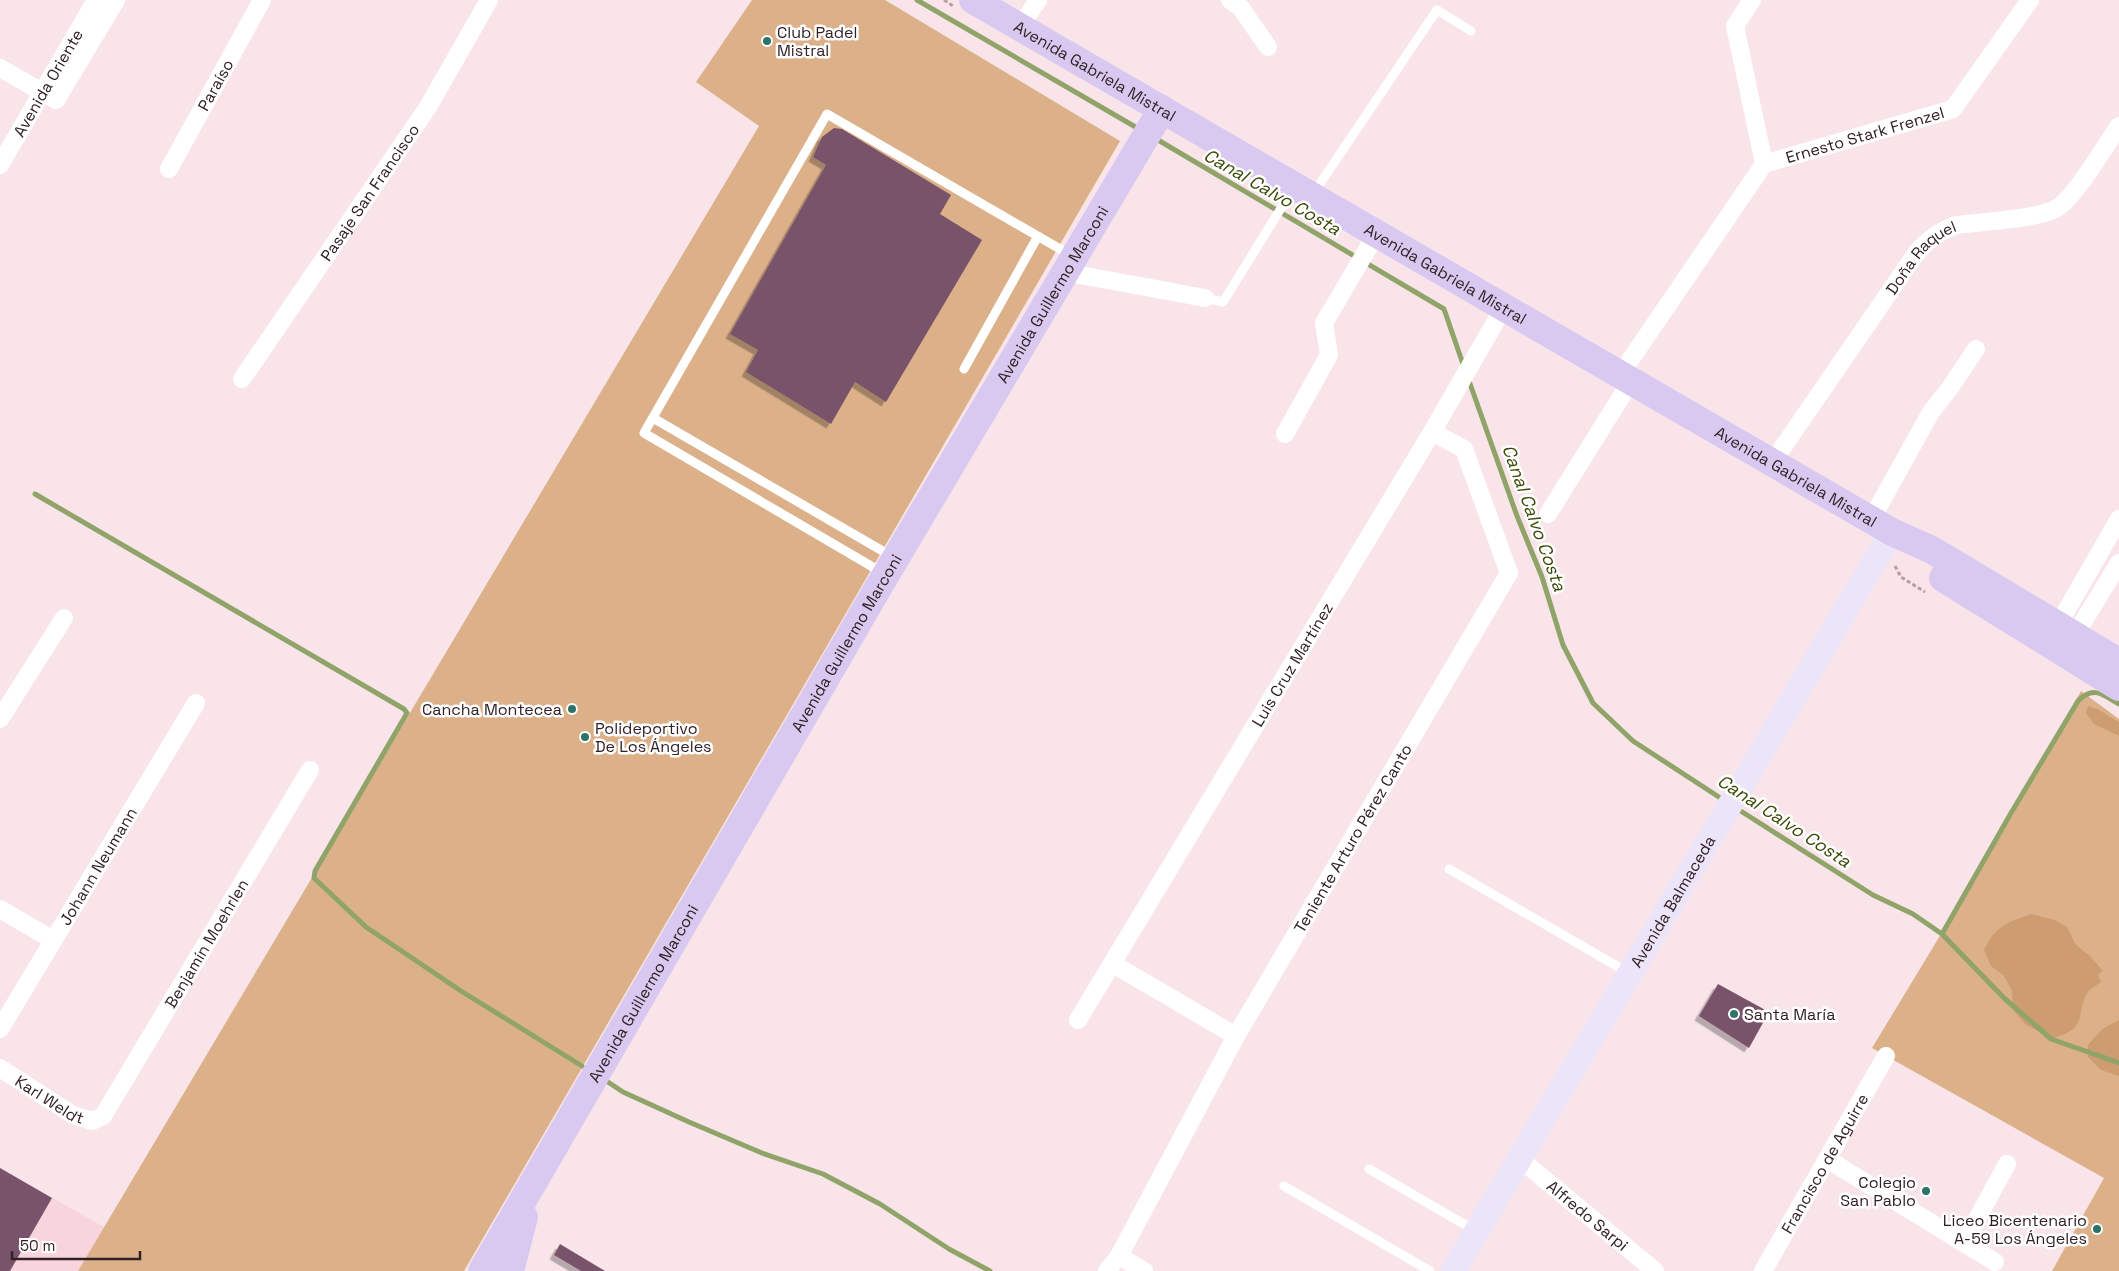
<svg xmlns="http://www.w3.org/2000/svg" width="2119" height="1271" font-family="'Space Grotesk',sans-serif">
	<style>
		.built { fill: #f8d5dd }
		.green { fill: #dcb18a }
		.forest { fill: #cd9d71 }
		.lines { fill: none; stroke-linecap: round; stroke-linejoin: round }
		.stream { stroke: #90a369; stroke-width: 5 }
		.building { fill: #785369; filter: url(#shadow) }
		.path { stroke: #b4a0a4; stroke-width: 3; stroke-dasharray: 4 2.5; stroke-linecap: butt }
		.lane { stroke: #fff; stroke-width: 9 }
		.street { stroke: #fff; stroke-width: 18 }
		.secondary { stroke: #ece4f8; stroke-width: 25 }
		.primary { stroke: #d9c9f0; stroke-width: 28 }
		.poi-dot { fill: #2c736a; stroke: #fff; stroke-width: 2 }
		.labels { text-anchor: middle; stroke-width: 5; stroke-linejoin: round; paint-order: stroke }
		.poi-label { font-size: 16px; fill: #322024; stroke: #fff; text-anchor: start }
		.street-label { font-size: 16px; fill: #322024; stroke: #fff }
		.water-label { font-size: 18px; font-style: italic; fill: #394905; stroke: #fff }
	</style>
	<defs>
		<filter id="shadow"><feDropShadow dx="-4.5" dy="4.5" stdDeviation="0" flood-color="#0004"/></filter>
	</defs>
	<rect width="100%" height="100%" fill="#f9e5e9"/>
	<path class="built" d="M0,1168L104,1227L78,1271H0Z"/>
	<path class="green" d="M752,0H885L1120,141L464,1271H78L759,126L696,82Z
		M2081,691L2119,719V1271H2052L2104,1178L1872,1048L1938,939Z"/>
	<path class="forest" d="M2088,706L2097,709L2119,722V736L2094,724L2086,713Z
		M2031,914L2055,920L2067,927L2076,945L2090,956L2103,971L2098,974L2101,982C2097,985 2091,988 2088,992C2074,1015 2090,1027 2054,1038L2026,1025L2013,1010L2012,991L2004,976L1991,966L1984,950C1996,925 2007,923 2031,914Z
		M2119,1020V1076L2101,1070L2088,1057V1045L2102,1029Z"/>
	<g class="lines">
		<path class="stream" d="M917,0L1139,129
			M1153,137L1444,309L1464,367
			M1468,378L1517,516L1542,577L1563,645L1593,703L1633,741L1725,801
			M35,494L404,709L407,713L315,871L314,878L366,927L461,991L582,1066
			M1736,808L1873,895L1913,914L1942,934L2004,998L2051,1039L2119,1063
			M1942,934L2011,813L2078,701C2094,685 2103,695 2119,704
			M608,1082L623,1092L689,1122L762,1153L823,1174L880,1204L949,1249L990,1271"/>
	</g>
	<path class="building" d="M834,128L842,129L951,195L940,214L982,240L886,402L855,382L831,424L746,372L758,350L730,334L826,165L813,157L822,137Z
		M1718,984L1769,1012L1749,1048L1699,1016Z
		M0,1168L52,1198L10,1271H0Z
		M560,1244L605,1271H581L554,1255Z"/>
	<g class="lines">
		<path class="path" d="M944,0L953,6
			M1895,566L1901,577L1925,592"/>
		<path class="lane" d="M1313,194L1437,10L1471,31
			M1205,298L1223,302L1293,189
			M964,369L1038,236
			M653,418L893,557
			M883,573L644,433L827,114L1072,256
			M1449,869L1629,973
			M1369,1169L1474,1230
			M1284,1186L1430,1271"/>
		<g class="street">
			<path d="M1230,0L1241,8L1268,47"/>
			<path d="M1020,27L1038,0"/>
			<path d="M0,68L56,100L116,0"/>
			<path id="s1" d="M1764,164L1953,109L2030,0"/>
			<path id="s2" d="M0,165L96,0"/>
			<path id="s3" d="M169,169L262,0"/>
			<path d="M1064,272L1205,298"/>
			<path d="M1620,375L1764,164L1735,26L1752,0"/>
			<path id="s4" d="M242,379L428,107L489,0"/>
			<path d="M1285,434L1329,355L1324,323L1377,233"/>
			<path id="s5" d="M1772,463L1913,258C1924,242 1937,232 1956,225C1979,222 2039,219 2057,208C2076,196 2105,146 2119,126"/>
			<path d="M1548,514L1631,381"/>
			<path d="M1871,520L1931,412L1950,388L1976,349"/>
			<path d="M2058,625L2119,519"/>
			<path d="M2075,635L2119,563"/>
			<path d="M0,719L64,618"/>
			<path d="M0,909L53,940"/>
			<path d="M1113,964L1236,1036"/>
			<path id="s6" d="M1078,1020L1432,432L1504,307"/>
			<path id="s7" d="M0,1029L196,703"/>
			<path id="s8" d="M0,1068L73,1115L92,1121L103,1116L310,770"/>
			<path id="s9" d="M1520,1159L1655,1271"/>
			<path d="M1827,1159L1995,1262"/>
			<path d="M1964,1243L2007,1164"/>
			<path d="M1119,1256L1144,1271"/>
			<path id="s10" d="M1107,1271L1119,1256L1236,1036L1509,573L1464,449L1432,432"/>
			<path id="s11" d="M1763,1271L1886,1056"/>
		</g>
		<path class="secondary" id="s12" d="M1453,1271L1892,532"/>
		<g class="primary">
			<path id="s13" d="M973,0L1892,532L1932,550L2119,662"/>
			<path d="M1943,578L2119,687"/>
			<path id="s14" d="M482,1271L878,588L1162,109"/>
			<path d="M510,1271L524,1217"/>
		</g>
	</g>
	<g class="poi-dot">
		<circle cx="767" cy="41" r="5"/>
		<circle cx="572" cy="709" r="5"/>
		<circle cx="585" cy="737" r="5"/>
		<circle cx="1734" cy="1014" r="5"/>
		<circle cx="1926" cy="1191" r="5"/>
		<circle cx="2097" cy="1229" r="5"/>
	</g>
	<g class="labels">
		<g class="poi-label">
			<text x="777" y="38">Club Padel<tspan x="777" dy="18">Mistral</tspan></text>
			<text x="562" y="715" text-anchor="end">Cancha Montecea</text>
			<text x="595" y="734">Polideportivo<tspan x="595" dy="18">De Los Ángeles</tspan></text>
			<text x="1744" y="1020">Santa María</text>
			<text x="1916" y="1188" text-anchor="end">Colegio<tspan x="1916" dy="18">San Pablo</tspan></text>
			<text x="2087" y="1226" text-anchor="end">Liceo Bicentenario<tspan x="2087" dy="18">A-59 Los Ángeles</tspan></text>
		</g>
		<g class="street-label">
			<text dy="6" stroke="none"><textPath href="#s13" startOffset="141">Avenida Gabriela Mistral</textPath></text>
			<text dy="6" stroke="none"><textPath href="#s2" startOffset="95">Avenida Oriente</textPath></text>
			<text dy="6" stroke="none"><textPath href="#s3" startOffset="96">Paraíso</textPath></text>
			<text dy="6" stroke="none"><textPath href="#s1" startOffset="105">Ernesto Stark Frenzel</textPath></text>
			<text dy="6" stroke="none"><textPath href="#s4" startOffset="226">Pasaje San Francisco</textPath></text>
			<text dy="6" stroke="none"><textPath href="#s5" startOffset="255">Doña Raquel</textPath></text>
			<text dy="6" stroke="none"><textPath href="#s13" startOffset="546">Avenida Gabriela Mistral</textPath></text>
			<text dy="6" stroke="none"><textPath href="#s14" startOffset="1131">Avenida Guillermo Marconi</textPath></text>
			<text dy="6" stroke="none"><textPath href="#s13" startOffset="951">Avenida Gabriela Mistral</textPath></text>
			<text dy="6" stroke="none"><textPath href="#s14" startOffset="726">Avenida Guillermo Marconi</textPath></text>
			<text dy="6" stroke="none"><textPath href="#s6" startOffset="415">Luis Cruz Martínez</textPath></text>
			<text dy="6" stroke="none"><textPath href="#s10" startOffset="498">Teniente Arturo Pérez Canto</textPath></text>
			<text dy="6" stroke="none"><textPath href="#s7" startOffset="190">Johann Neumann</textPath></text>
			<text dy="6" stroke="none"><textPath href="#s12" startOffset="430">Avenida Balmaceda</textPath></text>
			<text dy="6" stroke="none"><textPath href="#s8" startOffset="320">Benjamín Moehrlen</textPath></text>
			<text dy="6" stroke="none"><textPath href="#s14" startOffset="321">Avenida Guillermo Marconi</textPath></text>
			<text dy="6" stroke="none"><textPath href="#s8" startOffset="59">Karl Weldt</textPath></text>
			<text dy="6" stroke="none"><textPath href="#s11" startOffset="124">Francisco de Aguirre</textPath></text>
			<text dy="6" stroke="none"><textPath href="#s9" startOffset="88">Alfredo Sarpi</textPath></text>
		</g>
		<g class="water-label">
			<text transform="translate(1272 192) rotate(30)" y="6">Canal Calvo Costa</text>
			<text transform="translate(1534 518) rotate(70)" y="6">Canal Calvo Costa</text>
			<text transform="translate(1784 821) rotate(33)" y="6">Canal Calvo Costa</text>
		</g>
	</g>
	<path d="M12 1251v8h128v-8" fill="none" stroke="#322024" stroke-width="2.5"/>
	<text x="20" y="1251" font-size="15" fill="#322024" stroke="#ffffff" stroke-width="4" paint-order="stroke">50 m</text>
</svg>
